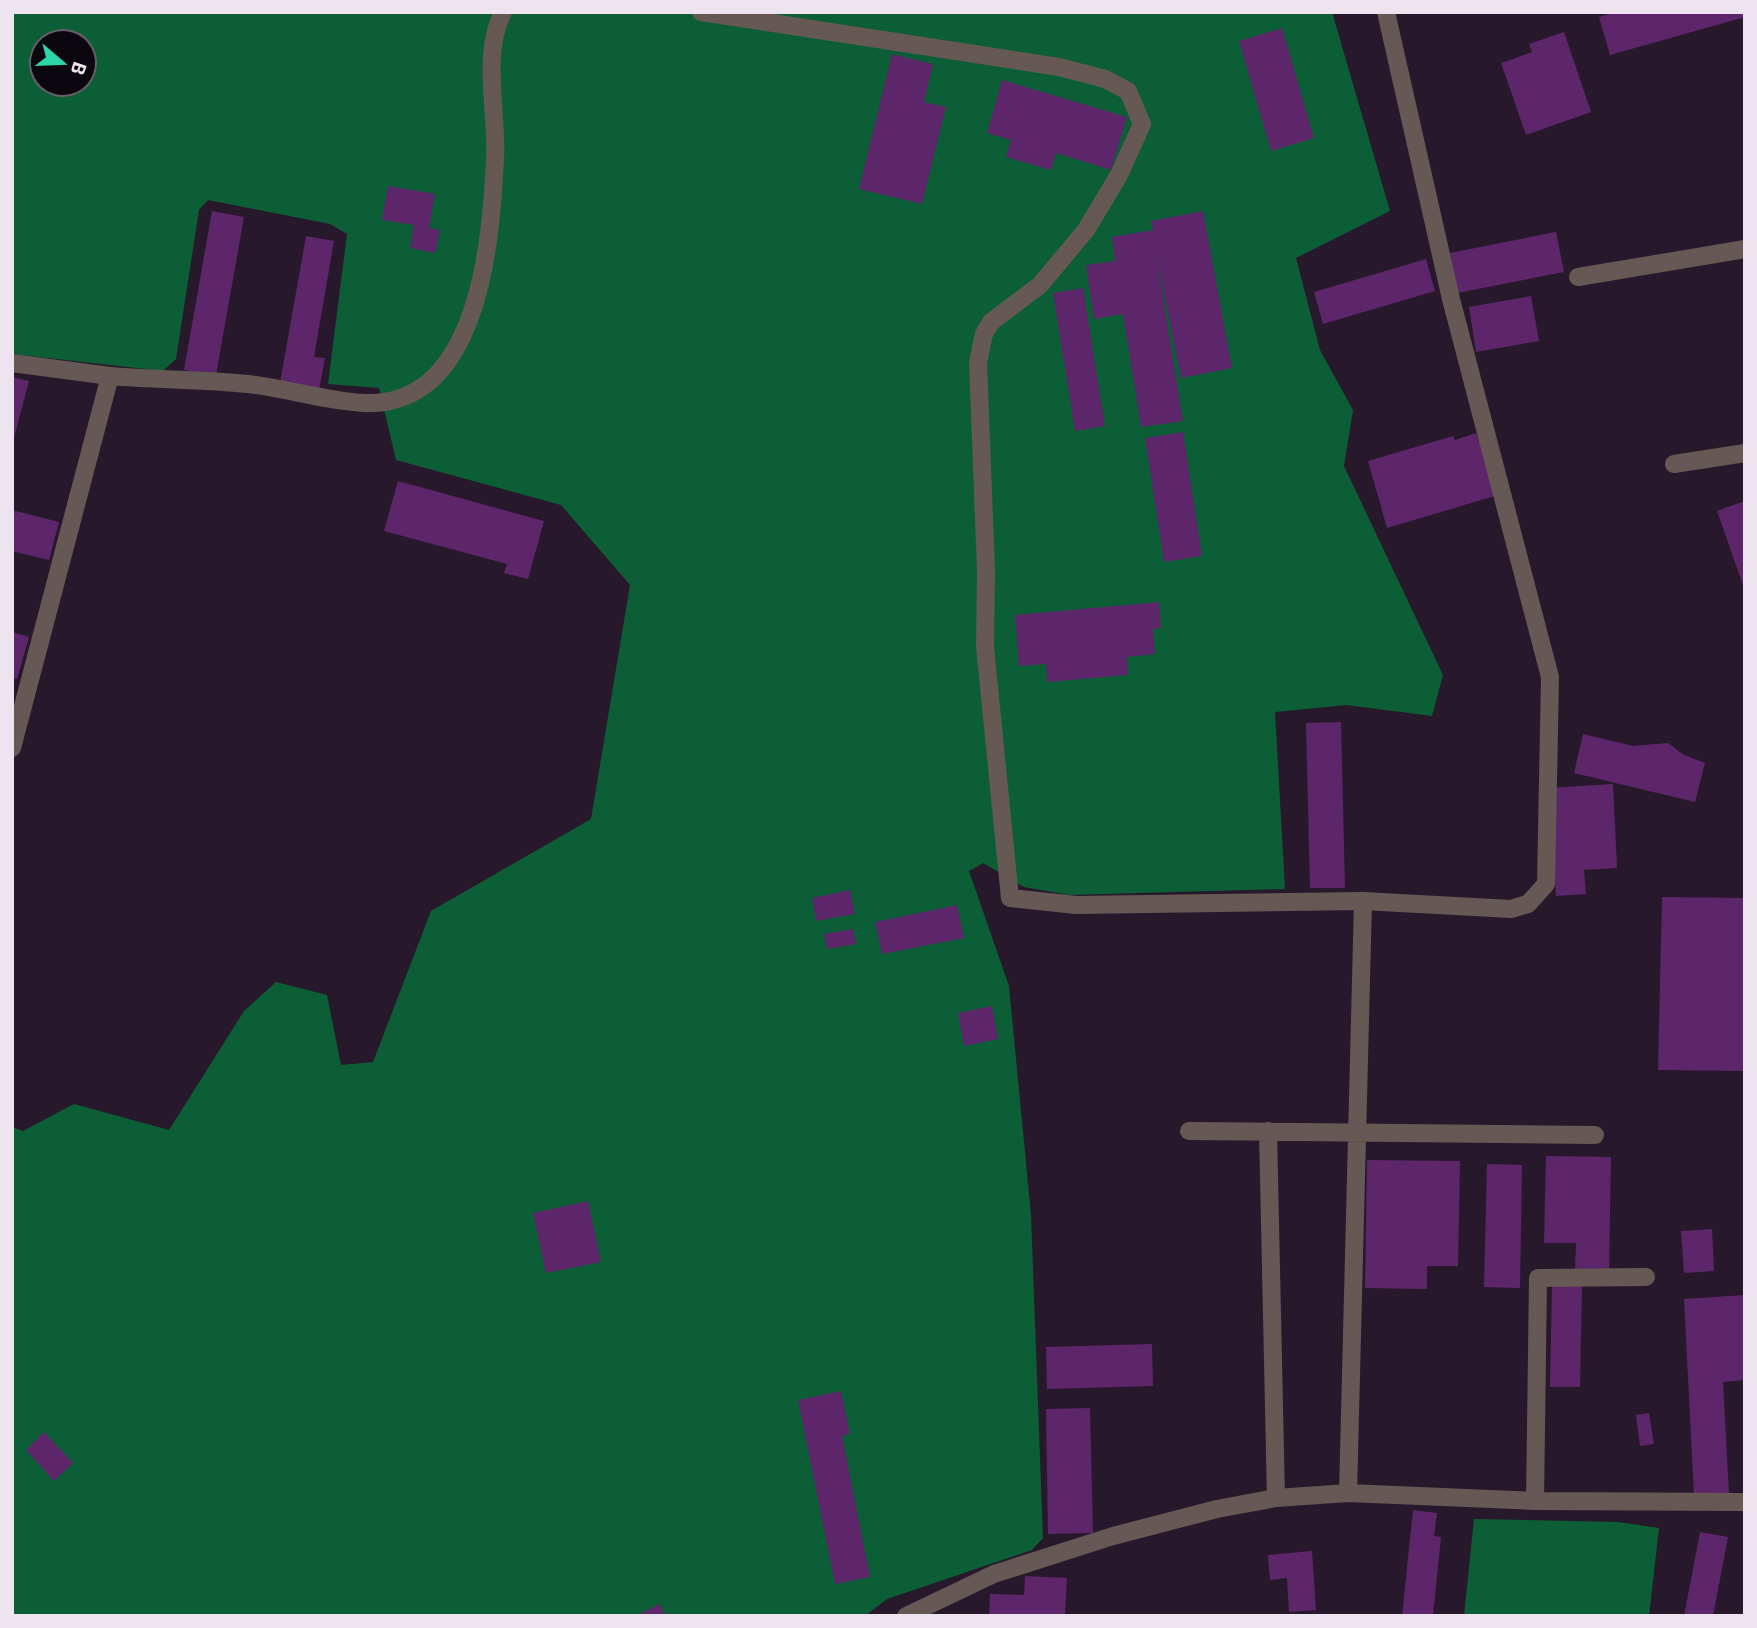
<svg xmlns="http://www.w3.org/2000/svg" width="1757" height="1628" font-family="'Exo 2',sans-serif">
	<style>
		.forest { fill: #0b5e36; fill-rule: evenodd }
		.building { fill: #5d266a }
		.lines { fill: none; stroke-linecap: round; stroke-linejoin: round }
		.street { stroke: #665955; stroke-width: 18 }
	</style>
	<rect width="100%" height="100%" fill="#27192b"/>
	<path class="forest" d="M12,12H1332L1390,211L1296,258L1320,350L1353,410L1344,466L1443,675L1432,716L1346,705L1275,712L1285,889L1069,895L1024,887L983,863L969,871L1009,986L1031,1215L1043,1538L1032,1550L887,1599L865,1616H12V1127L23,1131L74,1104L169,1130L244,1011L276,982L327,995L341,1065L373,1062L431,911L591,819L630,585L561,505L396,460L379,388L328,384L347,234L330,224L208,200L199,210L176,359L163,371L12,354ZM42,42H84V84H42Z
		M1474,1519L1618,1522L1659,1528L1649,1616H1464Z"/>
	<path class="building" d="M1615,12H1745V17L1610,55L1599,17Z
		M1282,28L1314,138L1271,151L1239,41Z
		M1564,32L1591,112L1526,135L1501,63L1532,52L1529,44Z
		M892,54L933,64L924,102L946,107L922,204L859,189Z
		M1002,80L1127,117L1111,170L1056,153L1051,170L1006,157L1011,140L987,133Z
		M388,186L435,194L429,228L440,230L435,253L410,248L414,225L382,220Z
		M212,211L244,217L216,375L184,370Z
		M1203,211L1232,368L1181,378L1156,253L1183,421L1141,427L1123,314L1094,319L1086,265L1115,261L1112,237L1153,230L1151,221Z
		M1556,232L1564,272L1457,293L1450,253Z
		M306,236L334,241L314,357L325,358L319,390L280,383Z
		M1426,259L1435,291L1323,324L1314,292Z
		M1083,288L1105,426L1075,431L1053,293Z
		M1531,296L1539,341L1476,352L1469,307Z
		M12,377L29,381L13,441H12Z
		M1183,432L1202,556L1164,562L1145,438Z
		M1476,433L1498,495L1387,528L1368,461L1453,436L1455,440Z
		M398,481L544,521L528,579L504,573L507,564L384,531Z
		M1745,501V588H1744L1717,511Z
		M12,510L59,522L49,560L12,551Z
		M1159,602L1161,628L1153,629L1155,654L1127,657L1128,675L1047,682L1046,664L1019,666L1015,615Z
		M12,632L29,637L17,679L12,678Z
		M1341,722L1345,888H1310L1306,723Z
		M1583,734L1633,746L1668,743L1684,755L1705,763L1695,802L1574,773Z
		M1613,784L1617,868L1584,870L1586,894L1556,896L1549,788Z
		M850,890L855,914L816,921L812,898Z
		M1662,897L1745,898V1071L1658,1070Z
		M957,905L964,938L882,954L875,922Z
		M853,929L856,944L827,949L824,934Z
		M992,1006L998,1039L964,1046L958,1013Z
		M1546,1156L1611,1157L1609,1272L1575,1271L1576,1243H1544Z
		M1367,1160L1460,1161L1458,1266H1427V1289L1365,1288Z
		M1487,1164L1522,1165L1520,1288L1484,1287Z
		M588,1201L601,1262L546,1273L533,1213Z
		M1712,1229L1714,1271L1684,1273L1681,1231Z
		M1552,1285H1582L1580,1387H1550Z
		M1745,1295V1380L1723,1382L1729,1493L1694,1495L1684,1299Z
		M1152,1344L1153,1386L1047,1389L1046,1347Z
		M841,1391L850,1434L842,1436L870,1577L835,1584L798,1400Z
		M1090,1408L1093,1533L1048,1534L1046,1409Z
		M1649,1413L1654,1444L1640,1446L1636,1415Z
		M44,1432L73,1463L54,1481L26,1450Z
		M1413,1510L1437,1513L1434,1536L1441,1537L1433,1616H1402Z
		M1700,1532L1728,1537L1713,1616H1684Z
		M1312,1551L1316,1610L1289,1612L1287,1578L1270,1580L1268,1555Z
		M1025,1576L1067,1578L1065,1616H989L990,1594L1024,1595Z
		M660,1604L665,1616H635Z"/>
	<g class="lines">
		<path class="street" d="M701,12L1059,67L1105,79L1128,91L1142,124L1119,175L1086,230L1040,285L991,322L984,334L978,362L986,571L985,647L1010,898L1076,905L1363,901L1511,909L1528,904L1546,884L1550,677L1451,299L1386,12
			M1578,277L1745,249
			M12,363L110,376
			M1674,464L1745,453
			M12,748L110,376C156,380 202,379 248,384C285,388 339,404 374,403C480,398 491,239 495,160C498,113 481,55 503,12
			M1189,1131L1595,1135
			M1268,1131L1276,1498
			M1348,1493L1363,901
			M1535,1501L1538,1278L1646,1277
			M906,1616L994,1574L1113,1536L1217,1509L1276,1498L1348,1493L1535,1501L1745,1502"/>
	</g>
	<rect width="1757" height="1628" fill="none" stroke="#eee4f0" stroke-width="28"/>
	<g transform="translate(63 63) rotate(109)"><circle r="33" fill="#0c070e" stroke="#665f68" stroke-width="2"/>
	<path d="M0-5L12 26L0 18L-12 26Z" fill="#2dd5ab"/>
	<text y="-10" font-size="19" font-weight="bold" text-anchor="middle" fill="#eee4f0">B</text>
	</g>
</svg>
